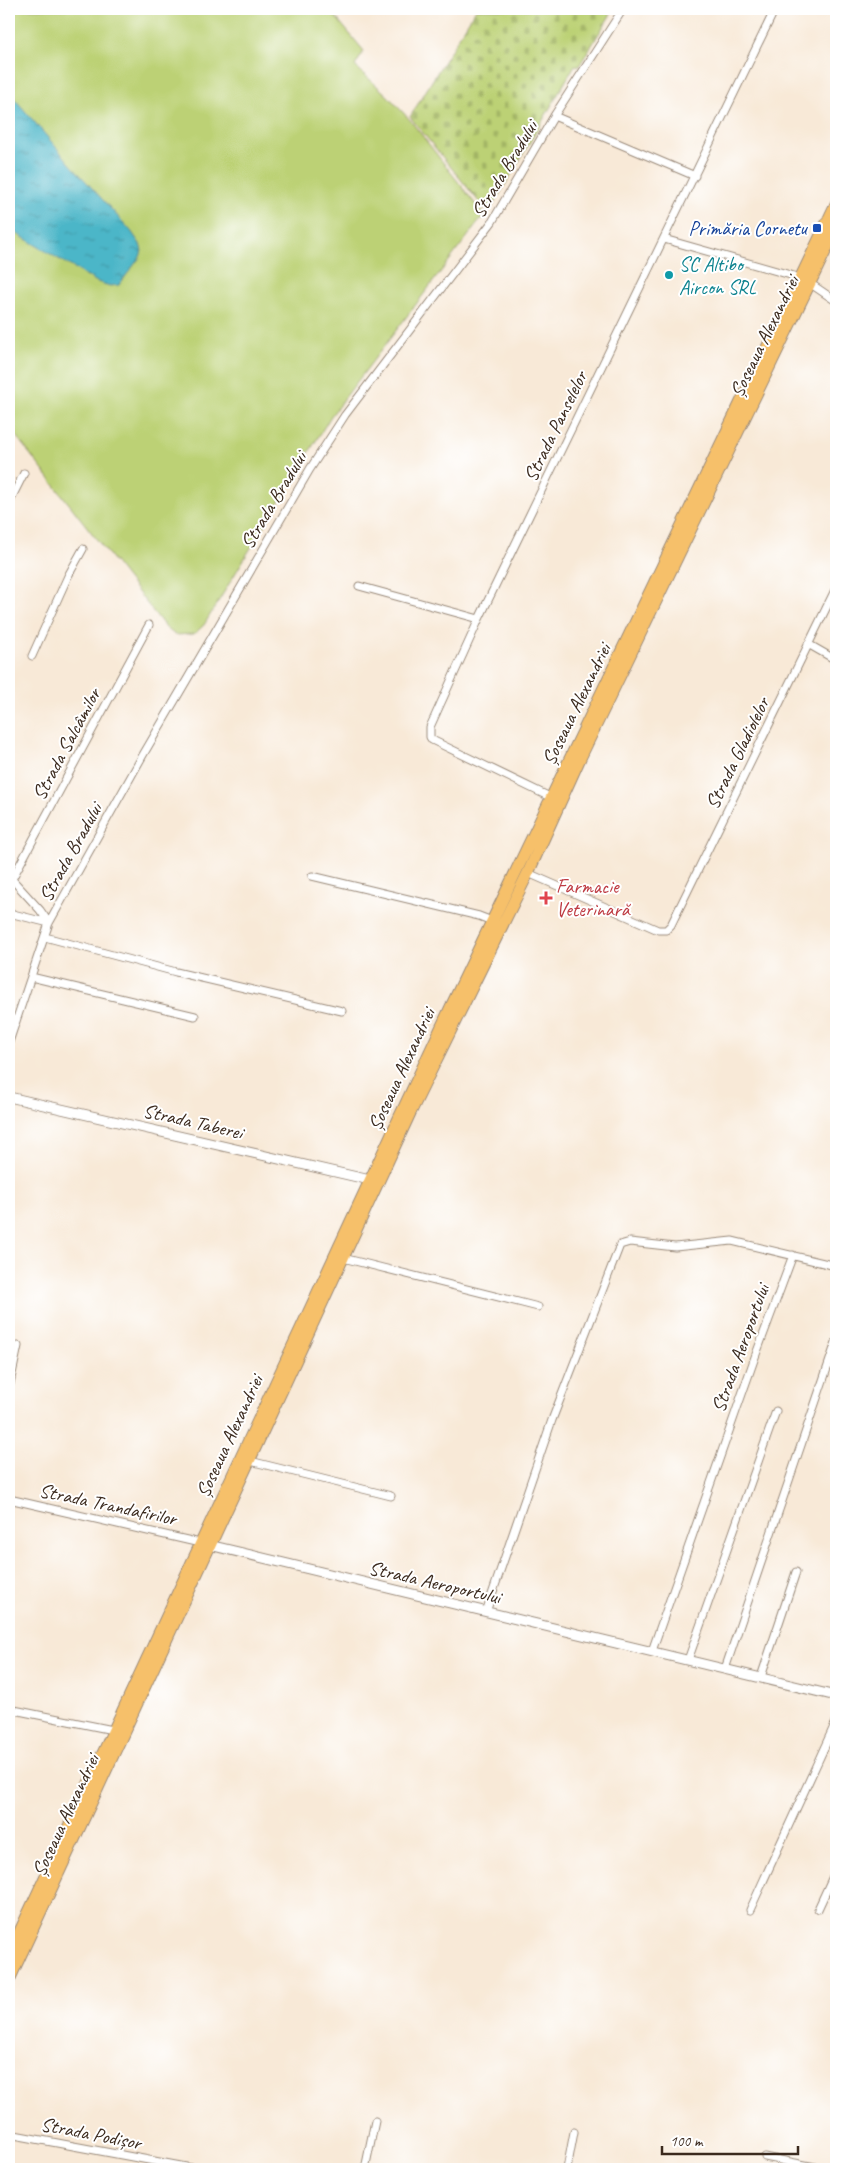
<svg xmlns="http://www.w3.org/2000/svg" width="845" height="2178" font-family="Caveat,sans-serif">
	<style>
		.grass { fill: #bcd175; stroke: #7c7e4a }
		.cemetery { fill: url(#cemetery-stones); stroke: #7c7e4a }
		.water { fill: url(#water-ripples); stroke: #437073 }
		.lines { fill: none; stroke-linecap: round; stroke-linejoin: round }
		.minor-casing { stroke: #9a8a7a; stroke-width: 9 }
		.tertiary-casing { stroke: #9a8a7a; stroke-width: 11 }
		.trunk-casing { stroke: #9a8a7a; stroke-width: 13 }
		.minor { stroke: #fff; stroke-width: 7 }
		.tertiary { stroke: #fff; stroke-width: 9 }
		.trunk { stroke: #f6c06b; stroke-width: 11 }
		.transit-dot { fill: #1a4fb4; stroke: #fff; stroke-width: 2 }
		.culture-dot { fill: #0f9aa8; stroke: #fff; stroke-width: 2 }
		.health-dot { fill: #e0444e; stroke: #fff; stroke-width: 2 }
		.labels { text-anchor: middle; stroke-width: 4; stroke-linejoin: round; paint-order: stroke }
		.street-label { font-size: 20px; fill: #3b2a1e; stroke: #fff }
		.transit-label { font-size: 20px; fill: #164399; stroke: #fff; text-anchor: end }
		.culture-label { font-size: 20px; fill: #0d838f; stroke: #fff; text-anchor: start }
		.health-label { font-size: 20px; fill: #be3a42; stroke: #fff; text-anchor: start }
	</style>
	<defs>
		<pattern id="cemetery-stones" width="16" height="16" patternUnits="userSpaceOnUse" patternTransform="scale(1.25)"><rect width="16" height="16" fill="#bcd175"/><path d="M2 7V4a2 2 0 0 1 4 0v3zM10 15v-3a2 2 0 0 1 4 0v3z" fill="#a2b465"/></pattern>
		<pattern id="water-ripples" width="26" height="14" patternUnits="userSpaceOnUse" patternTransform="scale(1.25)"><rect width="26" height="14" fill="#4bb6c8"/><path d="M2 4q2-2 4 0t4 0M15 11q2-2 4 0t4 0" fill="none" stroke="#4094a2"/></pattern>
	</defs>
	<rect width="100%" height="100%" fill="#fff"/>
	<filter id="ink" filterUnits="userSpaceOnUse"><feTurbulence type="fractalNoise" baseFrequency=".02" numOctaves="2"/><feDisplacementMap in="SourceGraphic" scale="10" xChannelSelector="R" yChannelSelector="G"/><feConvolveMatrix kernelMatrix="1 2 1 2 8 2 1 2 1" color-interpolation-filters="sRGB"/></filter>
	<filter id="wash" filterUnits="userSpaceOnUse"><feTurbulence type="fractalNoise" baseFrequency=".0096" numOctaves="4" result="noise"/><feDisplacementMap in="SourceGraphic" scale="20" xChannelSelector="R" yChannelSelector="G"/><feGaussianBlur stdDeviation="1.12" result="paint"/><feColorMatrix in="noise" values="0 0 0 0 0 0 0 0 0 0 0 0 0 0 0 0 0 1.4 0 .05"/><feComposite in="paint" operator="in"/></filter>
	<g filter="url(#wash)">
		<rect width="100%" height="100%" fill="#f8e9d7"/>
		<path class="grass" d="M9,9H329L364,51L355,66L388,96L410,120L484,215L331,416L204,625L194,634L175,635L166,628L9,427Z"/>
		<path class="cemetery" d="M476,9H614L579,66L575,65L492,207L488,209L484,208L410,117Z"/>
		<path class="water" d="M14,98L73,167L131,231L140,244L142,251L140,257L119,285L110,286L97,282L9,229V99Z"/>
	</g>
	<g filter="url(#ink)">
		<g class="lines">
			<g class="minor-casing">
				<path id="minor" d="M554,116L695,176
					M664,239L801,278
					M811,284L836,301
					M9,503L24,473
					M359,586L479,619
					M808,644L836,660
					M32,656L68,576L83,549
					M552,798L432,740L430,737V727L479,619L775,9
					M528,873L658,930H666L671,925L836,588
					M9,876L40,910L49,923
					M312,876L479,916L492,921
					M12,879L149,625
					M9,913L49,923
					M45,937L176,972L342,1011
					M31,977L195,1016
					M9,1042L49,923L143,755L310,469L345,415L492,222L554,116L623,9
					M343,1258L538,1307
					M9,1388L18,1346
					M250,1461L391,1496
					M9,1499L200,1543
					M486,1612L552,1420L620,1245L630,1242L675,1247L732,1241L836,1266
					M652,1651L755,1357L793,1255
					M688,1660L776,1411
					M725,1669L836,1342
					M761,1677L796,1572
					M9,1709L113,1730
					M818,1909L836,1870
					M750,1910L836,1722
					M836,1947V1946
					M9,2134L197,2169
					M765,2157L825,2169
					M365,2169L375,2121
					M567,2169L574,2132"/>
			</g>
			<g class="tertiary-casing">
				<path id="tertiary" d="M9,1097L370,1180
					M205,1544L836,1696"/>
			</g>
			<g class="trunk-casing">
				<path id="trunk" d="M9,1955L450,1009L836,204
					M9,1980L410,1113L528,873L580,758L836,229"/>
			</g>
			<use href="#minor" class="minor"/>
			<use href="#tertiary" class="tertiary"/>
			<use href="#trunk" class="trunk"/>
		</g>
	</g>
	<rect class="transit-dot" x="812" y="223" width="10" height="10" rx="2.5"/>
	<circle class="culture-dot" cx="669" cy="275" r="5"/>
	<path class="health-dot" d="M543.5 890.5h5v5h5v5h-5v5h-5v-5h-5v-5h5z"/>
	<g class="labels">
		<g class="street-label">
			<text transform="translate(504 169) rotate(-59)" y="7">Strada Bradului</text>
			<text transform="translate(764 336) rotate(-64)" y="7">Șoseaua Alexandriei</text>
			<text transform="translate(555 426) rotate(-64)" y="7">Strada Panselelor</text>
			<text transform="translate(273 500) rotate(-59)" y="7">Strada Bradului</text>
			<text transform="translate(576 704) rotate(-64)" y="7">Șoseaua Alexandriei</text>
			<text transform="translate(66 744) rotate(-62)" y="7">Strada Salcâmilor</text>
			<text transform="translate(737 753) rotate(-64)" y="7">Strada Gladiolelor</text>
			<text transform="translate(70 852) rotate(-61)" y="7">Strada Bradului</text>
			<text transform="translate(401 1069) rotate(-65)" y="7">Șoseaua Alexandriei</text>
			<text transform="translate(193 1121) rotate(13)" y="7">Strada Taberei</text>
			<text transform="translate(740 1348) rotate(-70)" y="7">Strada Aeroportului</text>
			<text transform="translate(229 1436) rotate(-65)" y="7">Șoseaua Alexandriei</text>
			<text transform="translate(108 1504) rotate(12)" y="7">Strada Trandafirilor</text>
			<text transform="translate(435 1582) rotate(13)" y="7">Strada Aeroportului</text>
			<text transform="translate(65 1815) rotate(-65)" y="7">Șoseaua Alexandriei</text>
			<text transform="translate(91 2133) rotate(11)" y="7">Strada Podișor</text>
		</g>
		<g class="transit-label">
			<text x="807" y="235">Primăria Cornetu</text>
		</g>
		<g class="culture-label">
			<text x="679" y="271">SC Altibo<tspan x="679" dy="23">Aircon SRL</tspan></text>
		</g>
		<g class="health-label">
			<text x="556" y="893">Farmacie<tspan x="556" dy="23">Veterinară</tspan></text>
		</g>
	</g>
	<rect width="845" height="2178" fill="none" stroke="#fff" stroke-width="30"/>
	<path d="M662 2146v8h136v-8" fill="none" stroke="#3b2a1e" stroke-width="2.5"/>
	<text x="670" y="2146" font-size="15" fill="#3b2a1e" stroke="#ffffff" stroke-width="4" paint-order="stroke">100 m</text>
</svg>
